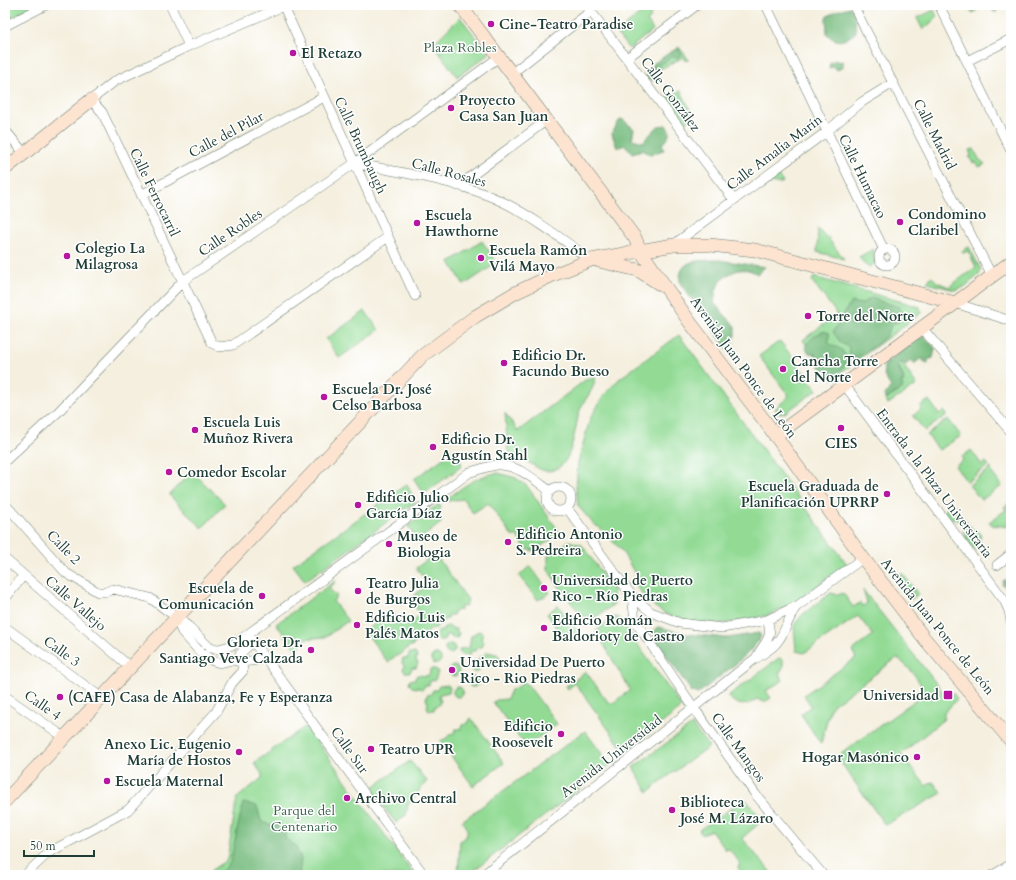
<svg xmlns="http://www.w3.org/2000/svg" width="1016" height="880" font-family="Cardo,serif">
	<style>
		.green { fill: #93db95; stroke: #598c64 }
		.forest { fill: #76bb7e; stroke: #4a7c59 }
		.lines { fill: none; stroke-linecap: round; stroke-linejoin: round }
		.street-casing { stroke: #6a7b70; stroke-width: 10 }
		.secondary-casing { stroke: #6a7b70; stroke-width: 14 }
		.street { stroke: #fff; stroke-width: 9 }
		.secondary { stroke: #fde4d1; stroke-width: 13 }
		.poi-dot { fill: #b5179e; stroke: #fff; stroke-width: 1.5 }
		.labels { text-anchor: middle; stroke-width: 3; stroke-linejoin: round; paint-order: stroke }
		.poi-label { font-size: 14px; font-weight: bold; fill: #1f3d34; stroke: #fff; text-anchor: start }
		.park-label { font-size: 14px; fill: #3c644c; stroke: #fff }
		.street-label { font-size: 14px; fill: #1f3d34; stroke: #fff }
	</style>
	<rect width="100%" height="100%" fill="#fff"/>
	<filter id="ink" filterUnits="userSpaceOnUse"><feTurbulence type="fractalNoise" baseFrequency=".025" numOctaves="2"/><feDisplacementMap in="SourceGraphic" scale="8" xChannelSelector="R" yChannelSelector="G"/><feConvolveMatrix kernelMatrix="1 2 1 2 8 2 1 2 1" color-interpolation-filters="sRGB"/></filter>
	<filter id="wash" filterUnits="userSpaceOnUse"><feTurbulence type="fractalNoise" baseFrequency=".012" numOctaves="4" result="noise"/><feDisplacementMap in="SourceGraphic" scale="16" xChannelSelector="R" yChannelSelector="G"/><feGaussianBlur stdDeviation="0.9" result="paint"/><feColorMatrix in="noise" values="0 0 0 0 0 0 0 0 0 0 0 0 0 0 0 0 0 1.4 0 .05"/><feComposite in="paint" operator="in"/></filter>
	<g filter="url(#wash)">
		<rect width="100%" height="100%" fill="#f4efde"/>
		<path class="green" d="M5,5H36L5,21Z
			M649,7L653,12L649,15L651,18L647,21L653,30L629,49L616,33Z
			M934,10L937,17L923,30L917,18Z
			M460,17L489,54L457,77L433,44Z
			M679,47L689,60L686,61L684,57L652,73L650,70Z
			M681,91L694,118L685,123L666,98Z
			M974,149L979,159L985,164L979,167L976,162L973,163L969,157L971,155L969,150Z
			M777,175L783,182L782,183H766Z
			M818,228L826,238L827,237L844,259L817,252Z
			M482,241L497,263L464,285L450,262Z
			M969,247L981,270L979,275L964,287L955,290L927,283L931,276L937,282L949,287L976,267L968,251L963,253L962,251Z
			M873,249L875,263L869,267L865,265L859,257Z
			M814,277L920,307L921,313L832,379L803,340L837,314L812,281Z
			M365,311L379,330L339,358L326,339Z
			M679,335L847,564C828,577 810,593 790,605C760,624 693,632 661,611C650,604 642,594 634,583L638,579L622,551L598,526L596,527L578,506L576,488L578,462L590,419L604,395L619,379Z
			M780,341L817,390L785,413L779,414L775,409L789,396L759,356Z
			M901,362L917,385L888,404L885,400L898,392L904,378L898,365Z
			M593,377H595C595,390 584,399 580,410C573,430 574,472 546,471C539,471 520,455 508,452L505,413L518,431L588,378L590,380Z
			M929,400L939,414L944,411L947,415L925,431L913,416L921,409L920,406Z
			M948,419L961,436L939,450L927,435Z
			M971,450L982,465L986,462L989,465L967,482L955,466L963,460L962,457Z
			M452,452H458L462,466L425,493L422,491L414,479Z
			M991,468V472L1002,486L981,500L969,485Z
			M192,471L225,504L202,528L169,495Z
			M498,473L516,478L527,486L560,533L534,551L526,549L516,535L513,537L488,503L473,513L463,499L448,501L447,499C463,487 477,475 498,473Z
			M407,484L415,502L305,581L293,565Z
			M1011,502V527L992,525L989,522L1006,510L1004,507Z
			M439,504L441,507L437,516L442,522L418,541L408,526Z
			M951,505L957,506V510L967,523L963,526L957,519L951,518L945,513L946,508Z
			M969,525L973,530L978,531L981,534L977,551L968,543L963,529Z
			M569,541L582,545L613,589L614,604L593,619L581,615L563,592L548,570V556Z
			M435,554L468,600L466,606L461,607L460,610L455,611L453,615H449L447,619L443,620L441,624H438L436,628C431,628 427,632 425,637H421L419,641L415,642L413,646H409C405,655 392,655 388,663L365,631L391,612L399,623L404,620L408,624L421,615L410,599L428,584L416,568Z
			M530,566L550,593L538,600L519,576Z
			M902,573L918,594L910,600L908,598L913,592L910,589L906,594L895,579Z
			M335,581H336L329,589L337,596L333,601L348,621L325,637L303,639L297,651L276,624Z
			M863,590L947,697L953,693L957,699L944,713V719L901,754L926,786L933,782L942,793L885,825L839,760L838,756L924,694C921,680 908,666 897,658L834,704L830,709L821,744L801,714L811,706L804,695L856,658L852,651L873,635L858,616L804,653L796,651L794,625L803,614L831,593L838,595L843,593L853,607L860,603L863,606L867,603Z
			M558,605L578,632L570,638L565,639L547,614Z
			M615,617L619,618L681,706L676,712L622,755L620,752L622,748L575,683L568,689L566,686L586,672L608,702L613,703L630,690L596,631Z
			M449,626L452,629H456L459,634L457,638H452L450,635H446L444,640H439L436,636L438,631H443L444,627Z
			M480,631L483,634L481,639L484,642L482,647H478L476,651H471L470,655H461L459,652L460,649L469,648L471,636L474,635L476,632Z
			M445 649a5 5 0 1 1 10 0a5 5 0 1 1-10 0Z
			M487,652L497,654L500,658L499,662L487,660L485,664L481,665L478,672H473L471,669L474,661L479,660L480,657L484,656Z
			M409,653H415L417,656L416,660L418,663L416,668H412L410,672H405L403,669L404,666L402,663L403,658H408Z
			M431 659a5 5 0 1 1 10 0a5 5 0 1 1-10 0Z
			M779,658L783,660V668L779,674L783,680L766,691L771,698L764,702L757,699C746,707 737,707 728,696Z
			M449 671a5 5 0 1 1 10 0a5 5 0 1 1-10 0Z
			M431,669H436L438,672L435,680L430,681L429,685H425L423,689L412,687L409,684L410,680L415,679L417,675L428,676Z
			M468 682a5 5 0 1 1 10 0a5 5 0 1 1-10 0Z
			M523,681L526,685L527,684L557,724L526,747L493,702L497,700L507,699L511,690L520,686Z
			M448,685L450,688L449,692L440,694L439,697L441,700L439,705L435,706L434,710H429L427,707L428,703L426,699L427,695L431,694L433,690H437L439,686Z
			M453 692a5 5 0 1 1 10 0a5 5 0 1 1-10 0Z
			M471,718L504,763L473,786L440,741L447,738L450,734L454,733L456,729H461L462,725L467,724Z
			M692,725L709,747L653,787L654,788L648,792L633,767Z
			M306,726L414,875H209L213,869L227,860L237,798L262,778V774L254,763Z
			M585,731L610,765L468,875H458L460,841C468,838 469,831 465,824L462,821Z
			M410,761L427,781L408,805L406,815L396,823L370,789Z
			M745,799L763,820L742,838L773,875H744L738,868L740,863L729,849L726,850L711,830L702,835L699,830Z"/>
		<path class="forest" d="M963,5H980L976,11L973,13Z
			M985,5H999V8L995,13L989,7L986,8Z
			M850,7L857,16L855,20L856,32C845,41 838,45 827,34L826,17L836,11Z
			M679,49L682,55L677,58L673,57L660,65L653,73L657,76L655,80H648L645,77L653,70V64L672,51Z
			M836,60L838,62L842,61L843,67L838,70L833,67L829,68L830,63Z
			M622,119L634,129L632,139L643,142L658,126L666,125L670,132L667,140L662,144L664,150L650,154L642,150L632,153L625,145L617,148L612,134L618,122Z
			M719,260L765,267L757,274C744,265 728,271 719,284C715,289 715,298 714,303L735,326V336L731,347L734,351L731,354L680,283C678,257 700,261 719,260Z
			M871,298L899,307L904,316L902,320C899,322 896,323 893,324C890,326 888,334 885,337C881,342 860,357 855,358L849,353V347L841,343L833,332L851,302L861,304Z
			M824,331L829,333V344L841,349L848,359L842,369L831,375L819,366L816,354L809,353L805,346L813,337Z
			M924,336L935,348L933,358L927,360L929,363L926,364L921,358L914,364L911,360L906,365L901,362L898,365L904,382H901L903,388L885,400V395L891,387C886,379 881,373 885,364L912,343Z
			M1008,579L1011,580V593L1002,584L1003,581Z
			M659,627L686,634L728,638L759,633L761,636C753,654 714,680 698,694L692,692L656,641L652,633L656,628Z
			M243,803L257,806L261,821L271,825L285,827V838L296,846L301,859L299,875H218L230,863Z"/>
	</g>
	<g filter="url(#ink)">
		<g class="lines">
			<g class="street-casing">
				<path id="street" d="M170,5L189,46
					M283,5L415,296
					M286,5L189,46L115,81L91,100L102,112L212,343L219,347L233,345L388,237
					M586,5L734,200
					M766,5L884,250
					M853,5L992,276
					M939,5L1011,151
					M5,26L46,5
					M627,58L697,5
					M967,61L1011,39
					M511,74L591,11
					M5,130L24,153
					M355,163C404,174 459,180 505,203C536,219 563,240 591,260
					M458,186L547,120
					M141,195L324,97
					M673,245L826,132L862,102L893,83
					M879 257a8 8 0 1 1 16 0a8 8 0 1 1-16 0Z
					M955,303L1011,321
					M921,327L1011,432
					M844,384L1004,600L1009,611L1011,621
					M5,461L58,412L183,281L355,163L499,57
					M547 499a12 12 0 1 1 24 0a12 12 0 1 1-24 0Z
					M5,504L66,573L98,592H106L113,589L150,598L188,626L210,648L219,649L233,645L248,634
					M567,508L632,596L651,612L680,623L722,628L767,620L794,607
					M5,559L130,667
					M997,565L1011,554
					M632,596L635,621L694,708L756,795L823,875
					M5,599L23,576
					M176,618L182,632L201,653L213,661L220,663L232,660L242,662L266,659
					M5,627L102,698
					M253,641L424,875
					M757,656C765,641 774,638 767,620
					M5,696L64,737
					M25,875L48,853L128,810L216,712L232,683L243,671L240,654L253,641L248,634L470,472C479,470 488,466 497,465C517,464 535,480 550,491
					M483,875L752,661C760,655 772,650 778,641C786,631 788,618 796,607L863,558
					M993,875L1011,864"/>
			</g>
			<g class="secondary-casing">
				<path id="secondary" d="M460,5L635,238L640,250L689,321L767,424L863,558L924,638L1011,741
					M5,169L91,100
					M599,261L638,270L663,286
					M775,436L1011,262
					M5,801L422,356L476,316L515,293L553,275L591,260L673,245H710L755,250L955,303"/>
			</g>
			<use href="#street" class="street"/>
			<use href="#secondary" class="secondary"/>
		</g>
	</g>
	<g class="poi-dot">
		<circle cx="491" cy="24" r="4"/>
		<circle cx="293" cy="53" r="4"/>
		<circle cx="451" cy="108" r="4"/>
		<circle cx="900" cy="222" r="4"/>
		<circle cx="417" cy="223" r="4"/>
		<circle cx="67" cy="256" r="4"/>
		<circle cx="481" cy="258" r="4"/>
		<circle cx="808" cy="316" r="4"/>
		<circle cx="504" cy="363" r="4"/>
		<circle cx="783" cy="369" r="4"/>
		<circle cx="324" cy="397" r="4"/>
		<circle cx="841" cy="428" r="4"/>
		<circle cx="195" cy="430" r="4"/>
		<circle cx="433" cy="447" r="4"/>
		<circle cx="169" cy="472" r="4"/>
		<circle cx="887" cy="494" r="4"/>
		<circle cx="358" cy="505" r="4"/>
		<circle cx="508" cy="542" r="4"/>
		<circle cx="389" cy="544" r="4"/>
		<circle cx="544" cy="588" r="4"/>
		<circle cx="358" cy="591" r="4"/>
		<circle cx="262" cy="596" r="4"/>
		<circle cx="357" cy="625" r="4"/>
		<circle cx="544" cy="628" r="4"/>
		<circle cx="311" cy="650" r="4"/>
		<circle cx="452" cy="670" r="4"/>
		<rect x="943" y="690" width="10" height="10" rx="2"/>
		<circle cx="60" cy="697" r="4"/>
		<circle cx="561" cy="734" r="4"/>
		<circle cx="371" cy="749" r="4"/>
		<circle cx="239" cy="752" r="4"/>
		<circle cx="917" cy="757" r="4"/>
		<circle cx="107" cy="781" r="4"/>
		<circle cx="347" cy="798" r="4"/>
		<circle cx="672" cy="810" r="4"/>
	</g>
	<g class="labels">
		<g class="poi-label">
			<text x="499" y="29">Cine-Teatro Paradise</text>
			<text x="301" y="58">El Retazo</text>
			<text x="459" y="105">Proyecto<tspan x="459" dy="16">Casa San Juan</tspan></text>
			<text x="908" y="219">Condomino<tspan x="908" dy="16">Claribel</tspan></text>
			<text x="425" y="220">Escuela<tspan x="425" dy="16">Hawthorne</tspan></text>
			<text x="75" y="253">Colegio La<tspan x="75" dy="16">Milagrosa</tspan></text>
			<text x="489" y="255">Escuela Ramón<tspan x="489" dy="16">Vilá Mayo</tspan></text>
			<text x="816" y="321">Torre del Norte</text>
			<text x="512" y="360">Edificio Dr.<tspan x="512" dy="16">Facundo Bueso</tspan></text>
			<text x="791" y="366">Cancha Torre<tspan x="791" dy="16">del Norte</tspan></text>
			<text x="332" y="394">Escuela Dr. José<tspan x="332" dy="16">Celso Barbosa</tspan></text>
			<text x="203" y="427">Escuela Luis<tspan x="203" dy="16">Muñoz Rivera</tspan></text>
			<text x="441" y="444">Edificio Dr.<tspan x="441" dy="16">Agustín Stahl</tspan></text>
			<text x="841" y="448" text-anchor="middle">CIES</text>
			<text x="177" y="477">Comedor Escolar</text>
			<text x="879" y="491" text-anchor="end">Escuela Graduada de<tspan x="879" dy="16">Planificación UPRRP</tspan></text>
			<text x="366" y="502">Edificio Julio<tspan x="366" dy="16">García Díaz</tspan></text>
			<text x="516" y="539">Edificio Antonio<tspan x="516" dy="16">S. Pedreira</tspan></text>
			<text x="397" y="541">Museo de<tspan x="397" dy="16">Biologia</tspan></text>
			<text x="552" y="585">Universidad de Puerto<tspan x="552" dy="16">Rico - Río Piedras</tspan></text>
			<text x="366" y="588">Teatro Julia<tspan x="366" dy="16">de Burgos</tspan></text>
			<text x="254" y="593" text-anchor="end">Escuela de<tspan x="254" dy="16">Comunicación</tspan></text>
			<text x="365" y="622">Edificio Luis<tspan x="365" dy="16">Palés Matos</tspan></text>
			<text x="552" y="625">Edificio Román<tspan x="552" dy="16">Baldorioty de Castro</tspan></text>
			<text x="303" y="647" text-anchor="end">Glorieta Dr.<tspan x="303" dy="16">Santiago Veve Calzada</tspan></text>
			<text x="460" y="667">Universidad De Puerto<tspan x="460" dy="16">Rico - Rio Piedras</tspan></text>
			<text x="939" y="700" text-anchor="end">Universidad</text>
			<text x="68" y="702">(CAFE) Casa de Alabanza, Fe y Esperanza</text>
			<text x="553" y="731" text-anchor="end">Edificio<tspan x="553" dy="16">Roosevelt</tspan></text>
			<text x="231" y="749" text-anchor="end">Anexo Lic. Eugenio<tspan x="231" dy="16">María de Hostos</tspan></text>
			<text x="379" y="754">Teatro UPR</text>
			<text x="909" y="762" text-anchor="end">Hogar Masónico</text>
			<text x="115" y="786">Escuela Maternal</text>
			<text x="355" y="803">Archivo Central</text>
			<text x="680" y="807">Biblioteca<tspan x="680" dy="16">José M. Lázaro</tspan></text>
		</g>
		<g class="park-label">
			<text x="460" y="52">Plaza Robles</text>
			<text x="304" y="815">Parque del<tspan x="304" dy="16">Centenario</tspan></text>
		</g>
		<g class="street-label">
			<text transform="translate(671 94) rotate(53)" y="5">Calle González</text>
			<text transform="translate(226 134) rotate(-28)" y="5">Calle del Pilar</text>
			<text transform="translate(935 134) rotate(63)" y="5">Calle Madrid</text>
			<text transform="translate(361 145) rotate(65)" y="5">Calle Brumbaugh</text>
			<text transform="translate(774 152) rotate(-37)" y="5">Calle Amalia Marín</text>
			<text transform="translate(449 172) rotate(15)" y="5">Calle Rosales</text>
			<text transform="translate(863 176) rotate(64)" y="5">Calle Humacao</text>
			<text transform="translate(155 192) rotate(64)" y="5">Calle Ferrocarril</text>
			<text transform="translate(230 232) rotate(-34)" y="5">Calle Robles</text>
			<text transform="translate(744 367) rotate(54)" y="5">Avenida Juan Ponce de León</text>
			<text transform="translate(935 483) rotate(53)" y="5">Entrada a la Plaza Universitaria</text>
			<text transform="translate(64 547) rotate(46)" y="5">Calle 2</text>
			<text transform="translate(76 603) rotate(41)" y="5">Calle Vallejo</text>
			<text transform="translate(938 626) rotate(51)" y="5">Avenida Juan Ponce de León</text>
			<text transform="translate(62 651) rotate(36)" y="5">Calle 3</text>
			<text transform="translate(43 705) rotate(35)" y="5">Calle 4</text>
			<text transform="translate(739 747) rotate(54)" y="5">Calle Mangos</text>
			<text transform="translate(350 750) rotate(54)" y="5">Calle Sur</text>
			<text transform="translate(611 756) rotate(-38)" y="5">Avenida Universidad</text>
		</g>
	</g>
	<rect width="1016" height="880" fill="none" stroke="#fff" stroke-width="20"/>
	<path d="M24 850v6h70v-6" fill="none" stroke="#1f3d34" stroke-width="2"/>
	<text x="30" y="850" font-size="12" fill="#1f3d34" stroke="#ffffff" stroke-width="3" paint-order="stroke">50 m</text>
</svg>
